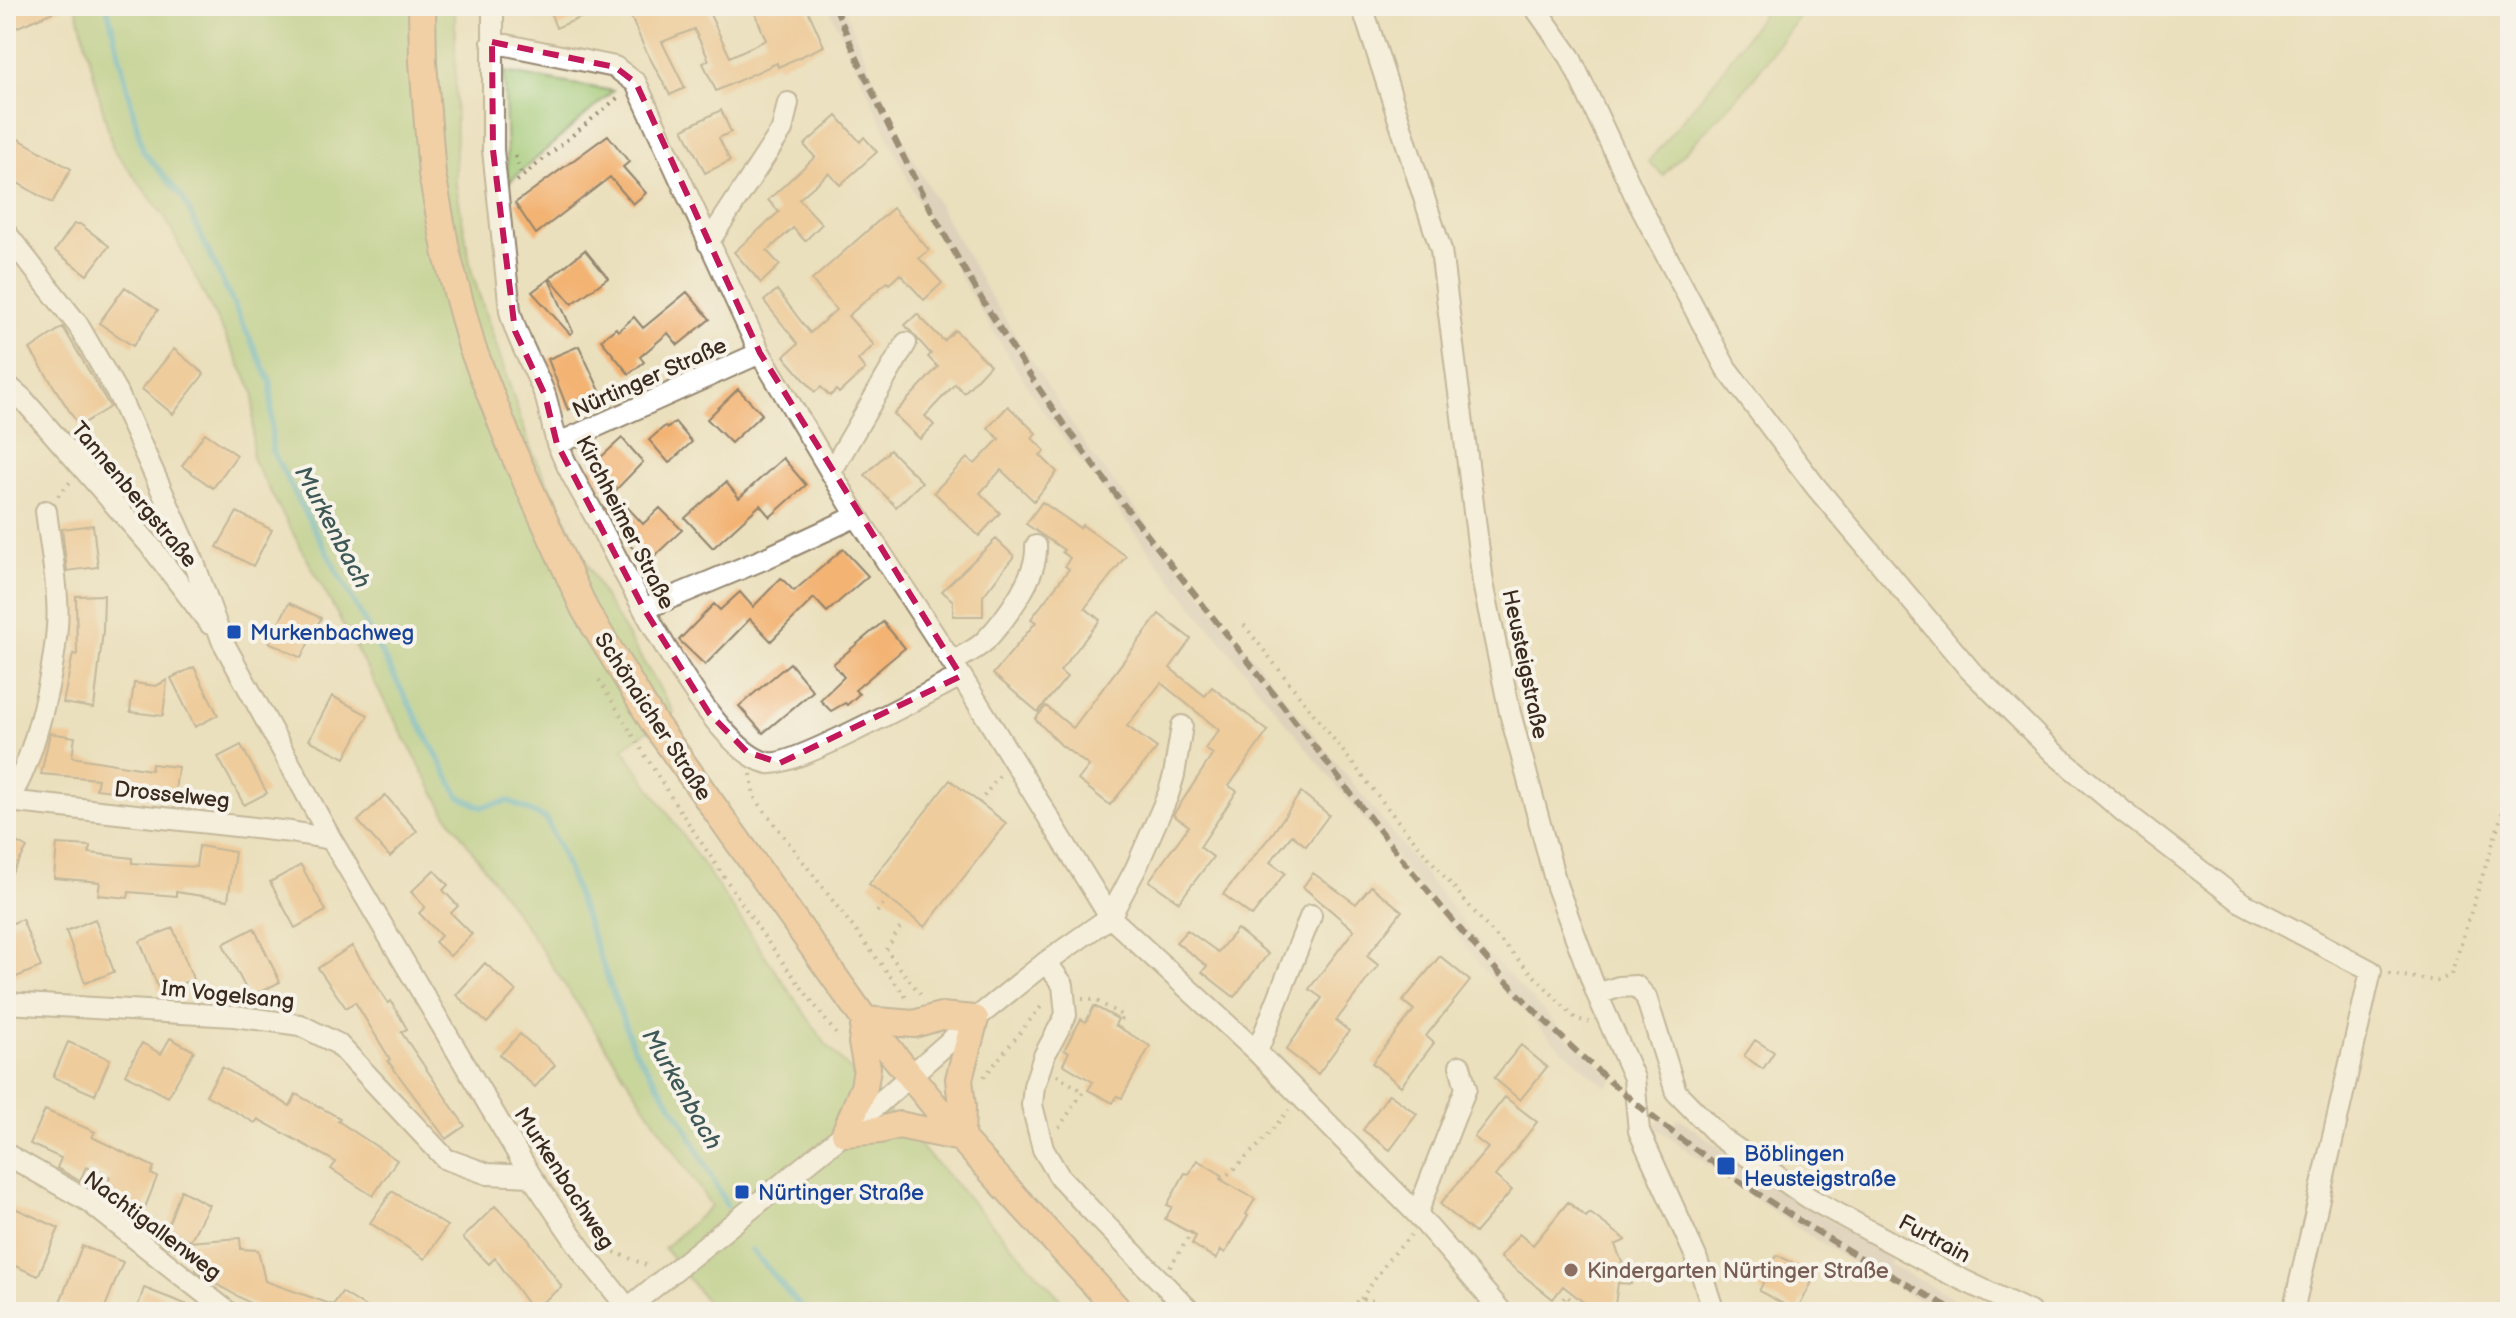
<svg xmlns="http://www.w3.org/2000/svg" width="2516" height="1318" font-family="'Balsamiq Sans',sans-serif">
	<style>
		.industrial { fill: #cfc1ba }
		.green { fill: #9ec772; stroke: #6c7848; stroke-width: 2 }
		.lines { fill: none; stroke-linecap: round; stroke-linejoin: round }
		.stream { stroke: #41acc0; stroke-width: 6 }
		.building { fill: #f3b373 }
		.minor-casing { stroke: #93856e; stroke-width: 24 }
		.major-casing { stroke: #93856e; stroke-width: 30 }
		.path { stroke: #93856e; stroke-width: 4; stroke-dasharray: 2 6; stroke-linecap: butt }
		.minor { stroke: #fff; stroke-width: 20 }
		.major { stroke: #f9bc8a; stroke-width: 26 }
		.rail { stroke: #3b2a1e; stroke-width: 6; stroke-dasharray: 12 6; stroke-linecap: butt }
		.marked { fill: none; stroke: #c2185b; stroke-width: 6; stroke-dasharray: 16 10; stroke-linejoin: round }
		.transit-dot { fill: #1a4fb4; stroke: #f7f3e8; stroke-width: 3 }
		.education-dot { fill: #8d6e63; stroke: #f7f3e8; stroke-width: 3 }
		.labels { text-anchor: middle; stroke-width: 8; stroke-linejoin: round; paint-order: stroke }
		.street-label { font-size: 22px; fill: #3b2a1e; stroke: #f7f3e8 }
		.transit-label { font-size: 22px; fill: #164399; stroke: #f7f3e8; text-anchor: start }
		.education-label { font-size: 22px; fill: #785e54; stroke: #f7f3e8; text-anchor: start }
		.water-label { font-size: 24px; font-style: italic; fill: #3d5857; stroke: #f7f3e8 }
	</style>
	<rect width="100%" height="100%" fill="#f7f3e8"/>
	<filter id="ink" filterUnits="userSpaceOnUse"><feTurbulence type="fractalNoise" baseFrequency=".0125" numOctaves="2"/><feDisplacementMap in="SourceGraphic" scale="16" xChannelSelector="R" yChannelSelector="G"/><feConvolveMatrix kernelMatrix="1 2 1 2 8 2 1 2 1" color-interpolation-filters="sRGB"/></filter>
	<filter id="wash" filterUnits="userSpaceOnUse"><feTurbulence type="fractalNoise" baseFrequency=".006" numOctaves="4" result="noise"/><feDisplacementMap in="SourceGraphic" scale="32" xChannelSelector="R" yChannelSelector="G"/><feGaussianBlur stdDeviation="1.8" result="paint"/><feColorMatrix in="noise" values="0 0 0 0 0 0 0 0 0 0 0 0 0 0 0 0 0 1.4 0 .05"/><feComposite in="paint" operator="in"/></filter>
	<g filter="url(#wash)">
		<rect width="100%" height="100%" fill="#ebe0bd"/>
		<path class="industrial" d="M828,6H843L884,101L936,201L988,292L1089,451L1486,951L1566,1035L1615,1078L1606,1087L1558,1046L1483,969L1148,550L1042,410L975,302L922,210Z
			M1661,1117L1672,1125L1679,1118L1769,1183L1892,1258L1889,1264L1979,1312H1940L1855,1265L1793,1225L1653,1126Z"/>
		<path class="green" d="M76,6H455L456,185L472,273L531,449L605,599L674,712L623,748L825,1043L1073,1312H715L664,1248L711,1206L535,940L445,812L252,458L254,393L165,217L113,149Z
			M1768,6H1807L1746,88L1663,175L1648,162L1717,78Z
			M504,72L613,91L508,183Z"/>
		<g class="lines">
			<path class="stream" d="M107,6L143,151L183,198L271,383L272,451L459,796L481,807L509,801L546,819L562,854L633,1047L683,1122L727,1206
				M752,1250L805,1312"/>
		</g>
		<g id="blocks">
			<path class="building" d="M6,6H67L6,32Z
				M548,6H609L556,28Z
				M626,6H706L730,57L766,40L752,6H806L824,46L778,67L777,63L716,91L703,63L709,60L694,29L662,42L685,88L670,95L645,49Z
				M721,110L731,132L719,138L730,161L705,173L683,129Z
				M837,116L860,142L864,137L877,152L840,185L829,173L799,199L822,224L805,241L793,228L767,251L780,265L761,283L734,252L779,212L768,200L815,157L804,145Z
				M608,135L629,162L623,167L646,193L633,204L610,177L536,234L515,203Z
				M17,138L71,169L52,203L6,176V157Z
				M893,208L929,250L919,258L942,283L924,300L900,274L889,284L887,282L848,316L874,345L858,360L865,369L839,393L836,390L830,396L821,387L815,392L784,356L798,344L764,301L777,290L810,333L836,310L812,280Z
				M74,224H80L109,246L87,275L55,251Z
				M585,250L608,278L572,304L550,278Z
				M549,279L573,332L570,334L532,292Z
				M125,287L158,310L133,346L99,323Z
				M687,292L710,319L678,345L668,333L640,357L644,362L629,374L601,340L616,328L618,331L634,317L643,328Z
				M917,314L944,341L955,330L990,365L964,393L955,384L925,416L934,425L920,439L894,414L938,367L928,357L931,354L905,325Z
				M63,327L110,407L79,426L30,349Z
				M579,346L601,393L568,410L548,359Z
				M174,349L204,374L173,414L142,389Z
				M738,389L762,414L731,443L707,419Z
				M1008,406L1036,433L1032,438L1045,451L1040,455L1057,472L1034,501L1001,470L980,493L1000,513L979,536L934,492L967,458L975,464L999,439L988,428Z
				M675,422L692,442L669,463L649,440L665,426L668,428Z
				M205,433L237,455L213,488L182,466Z
				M622,438L643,462L610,496L588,469Z
				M890,450L922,482L896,507L865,475Z
				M783,458L806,485L770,517L760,505L713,548L685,518L726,482L739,498Z
				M617,496L643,524L660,508L682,530L647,563L625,540L631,535L605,507Z
				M1042,502L1080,528L1082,525L1126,556L1085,608L1100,620L1060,671L1067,677L1038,712L993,674L1036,622L1031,619L1069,569L1065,566L1070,558L1062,552L1064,550L1026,524Z
				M237,512L272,530L253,566L217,547Z
				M93,525L98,567L67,571L62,529Z
				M996,539L1014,556L983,596V616H953V601L942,591Z
				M843,549L868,576L827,612L814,598L771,641L750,619L705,665L679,640L714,604L720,610L740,592L753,607L781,578L794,591Z
				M104,595L103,631L94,708L63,703L73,654L77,655L76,596Z
				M289,603L321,618L301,658L269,642Z
				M1159,614L1191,639L1170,668L1205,696L1212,687L1268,731L1229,786L1237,791L1200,847L1213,857L1179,902L1149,881L1189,826L1173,815L1213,754L1205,749L1219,730L1161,683L1127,726L1157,748L1110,805L1078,780L1089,766L1061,745L1035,719L1046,706L1073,728Z
				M883,622L905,648L855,690L859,694L847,705L845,703L831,711L820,700L844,677L833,664Z
				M790,663L813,691L763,733L739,706Z
				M194,667L218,715L195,727L171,678Z
				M167,680L163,716L130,712L134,683L156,686Z
				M332,696L368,715L345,758L309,740Z
				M50,733L75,737L72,757L151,770L152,764L178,767L174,799L96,789L98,779L41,774Z
				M241,745L267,793L244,805L218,757Z
				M950,780L1006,823L925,927L869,884Z
				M1301,792L1329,815L1306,846L1292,835L1270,862L1285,873L1252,916L1223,894L1273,833Z
				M385,795L417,831L390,857L358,821Z
				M6,836L27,848L6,883Z
				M57,844L90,846L89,853L132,858V863L196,867L199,846L235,852L228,900L176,892V896L129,892L128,898L98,895L100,882L54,878Z
				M301,865L326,911L295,928L270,882Z
				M434,870L448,885L443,890L458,906L451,913L472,934L450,956L435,942L441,936L419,913L425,907L411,892Z
				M1313,873L1356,904L1371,886L1402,911L1367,956L1378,965L1336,1021L1349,1031L1318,1074L1286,1050L1322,998L1309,989L1354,930L1303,887Z
				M22,919L41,967L14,978L6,959V926Z
				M95,919L114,972L85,983L66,931Z
				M173,928L193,979L160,993L140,941Z
				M254,928L280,982L250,997L223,944Z
				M1237,929L1268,954L1234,997L1202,972L1207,966L1176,942L1187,930L1218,952Z
				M352,946L388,1003L391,1001L407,1029L401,1032L465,1126L446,1139L388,1061L390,1059L355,1002L346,1008L318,968Z
				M1440,956L1470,981L1426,1036L1434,1043L1401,1086L1372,1063L1414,1010L1403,1001Z
				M485,963L516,991L487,1023L456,995Z
				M1094,1006L1118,1019L1115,1025L1150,1046L1122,1098L1117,1096L1113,1103L1088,1090L1093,1082L1063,1064L1069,1052L1064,1050L1081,1019L1086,1022Z
				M520,1034L555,1065L535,1087L500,1055Z
				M170,1038L194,1051L168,1097L125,1074L142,1043L161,1054Z
				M1755,1040L1774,1052L1763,1069L1744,1056Z
				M68,1042L110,1059L95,1095L53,1077Z
				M1521,1045L1547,1067L1520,1100L1494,1078Z
				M222,1067L290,1106L296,1094L340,1118L338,1121L397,1160L373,1196L331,1169L336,1162L258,1119L255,1123L206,1095Z
				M1389,1094L1417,1114L1390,1150L1363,1130Z
				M1505,1097L1537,1122L1495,1176L1512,1190L1475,1233L1440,1204L1488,1148L1474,1137Z
				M45,1110L95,1132L92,1137L154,1167L151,1174L157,1177L142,1215L133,1210L131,1215L108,1200L113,1192L106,1189L110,1177L86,1167L80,1181L57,1168L61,1158L30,1144Z
				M1197,1160L1222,1175L1220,1179L1255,1199L1246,1214L1248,1216L1225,1253L1221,1250L1216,1259L1192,1244L1196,1236L1165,1219L1172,1207L1167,1205L1185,1173L1189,1174Z
				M181,1190L209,1205L190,1241L167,1228Z
				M392,1191L447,1226L425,1259L370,1223Z
				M1568,1202L1586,1217L1590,1213L1626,1240L1615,1245L1631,1284L1618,1283L1614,1312H1596L1563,1286L1553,1299L1500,1257L1519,1234L1533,1245Z
				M6,1204L59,1228L38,1276L6,1262Z
				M495,1206L527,1238L562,1287L532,1310L495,1258L489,1264L463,1238Z
				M240,1238L241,1249L258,1250L265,1281L333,1305L342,1292L373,1312H266L207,1279L196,1270L200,1262L163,1244Z
				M82,1246L123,1262L103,1312H85L60,1302Z
				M1777,1255L1816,1274L1797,1311L1759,1291Z
				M144,1288L203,1311L202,1312H136Z"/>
		</g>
	</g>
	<g filter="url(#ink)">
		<use href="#blocks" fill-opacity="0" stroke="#93856e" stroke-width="2"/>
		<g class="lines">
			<g class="minor-casing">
				<path id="minor" d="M493,6V150L510,311C517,341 534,366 545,395C550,410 552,427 557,442C566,468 583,494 596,518C623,570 711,752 768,763C793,768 931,691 961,676
					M1362,6L1441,250L1483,583L1510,713L1557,887L1597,994L1634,1078L1639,1131L1696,1257L1714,1312
					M1534,6L1570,57L1639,204L1726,368L1816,487L1970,670L2054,753L2123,811L2241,902L2371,971L2293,1312
					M492,42L615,67L636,83L760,353L857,516L961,676L1110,917L1257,1052L1417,1214L1502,1312
					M6,233L78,325L119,396L193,560L222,640L331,839L531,1176L585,1255L631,1312
					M708,243L782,130L788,103
					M6,384L22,398L149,544L210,624
					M557,444L760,353
					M831,472L906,343
					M644,609L764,559L857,516
					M952,662C963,655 976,650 985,641C1005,620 1038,576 1036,546
					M8,801L291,832L331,839
					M6,802C33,769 54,670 57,627C60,595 50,544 46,511
					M1046,962L1063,985L1066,1015L1044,1056L1034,1086L1032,1105L1043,1149L1059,1176L1083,1202L1191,1312
					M1597,994L1619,987L1636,986L1646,997L1676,1092L1721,1138L1809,1198L1942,1270L2030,1312
					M6,1003L234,1016L300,1025L338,1044L446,1159L488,1174L531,1176
					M1257,1052L1311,915
					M6,1154L88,1201L228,1312
					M1417,1214L1466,1088L1460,1066
					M628,1308L845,1133L975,1019L1046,962L1110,917L1136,868L1168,795L1174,775L1182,726"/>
			</g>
			<g class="major-casing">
				<path id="major" d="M422,6L423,62L432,174L447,255L472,347L513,452L585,610L654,723L865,1020L961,1138L1120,1312
					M865,1020L862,1043L867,1068L864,1087L845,1133L880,1130L899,1125L961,1138
					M865,1020L914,1024L941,1016L975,1019L959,1079L962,1106L961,1138"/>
			</g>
			<path class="path" d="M515,156L522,176
				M517,181L621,95
				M58,496L71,481
				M1244,625L1397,820L1488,928L1576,1019L1589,1022
				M599,680L669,794L765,938L839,1038
				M751,774L754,797L909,1001
				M979,803L1001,773
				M877,912L887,898
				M900,928L886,950L924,999
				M2389,974L2437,981L2451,975L2510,789
				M1082,999L1095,1000L1123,1016L1118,1027
				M1057,1075L1083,1092L1058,1129
				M984,1077L1044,1003
				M1222,1180L1259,1145L1289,1110
				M607,1249L651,1267
				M1170,1267L1194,1229
				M1361,1299L1389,1259L1411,1235
				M668,1312V1302
				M1343,1312L1361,1299L1440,1312
				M1554,1312L1566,1295L1574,1303L1576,1312"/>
			<use href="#minor" class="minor"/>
			<use href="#major" class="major"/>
			<path class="rail" d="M835,6C885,128 946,246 1018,357C1088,465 1171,564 1251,665C1355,796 1452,935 1574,1049C1687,1155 1822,1240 1958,1312"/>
		</g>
	</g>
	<path d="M0 0H2516V1318H0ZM492,42L615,67L636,83L760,353L961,676L780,763L747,752L709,713L644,609L557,444L545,395L515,331L493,150Z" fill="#ebe0bd" fill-opacity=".55" fill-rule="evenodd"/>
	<path class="marked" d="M492,42L615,67L636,83L760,353L961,676L780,763L747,752L709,713L644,609L557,444L545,395L515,331L493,150Z"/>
	<g class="transit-dot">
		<rect x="226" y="624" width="16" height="16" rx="4"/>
		<rect x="1716" y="1156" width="20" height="20" rx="4"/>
		<rect x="734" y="1184" width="16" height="16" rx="4"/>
	</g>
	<circle class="education-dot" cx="1571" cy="1270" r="8"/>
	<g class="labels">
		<g class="street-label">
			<text transform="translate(649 377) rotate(-24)" y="8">Nürtinger Straße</text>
			<text transform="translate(135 494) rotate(50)" y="8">Tannenbergstraße</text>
			<text transform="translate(626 522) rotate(63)" y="8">Kirchheimer Straße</text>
			<text transform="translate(1526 664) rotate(78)" y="8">Heusteigstraße</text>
			<text transform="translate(654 716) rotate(57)" y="8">Schönaicher Straße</text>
			<text transform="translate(172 794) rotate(6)" y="8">Drosselweg</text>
			<text transform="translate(228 994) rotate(6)" y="8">Im Vogelsang</text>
			<text transform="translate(565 1178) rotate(57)" y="8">Murkenbachweg</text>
			<text transform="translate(153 1225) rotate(37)" y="8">Nachtigallenweg</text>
			<text transform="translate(1935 1238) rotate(28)" y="8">Furtrain</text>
		</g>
		<g class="transit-label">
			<text x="250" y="640">Murkenbachweg</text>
			<text x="1744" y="1161">Böblingen<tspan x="1744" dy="25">Heusteigstraße</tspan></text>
			<text x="758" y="1200">Nürtinger Straße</text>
		</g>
		<g class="education-label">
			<text x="1587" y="1278">Kindergarten Nürtinger Straße</text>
		</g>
		<g class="water-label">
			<text transform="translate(333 527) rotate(62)" y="8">Murkenbach</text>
			<text transform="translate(682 1089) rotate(60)" y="8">Murkenbach</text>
		</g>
	</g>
	<rect width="2516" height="1318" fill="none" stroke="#f7f3e8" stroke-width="32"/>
</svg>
